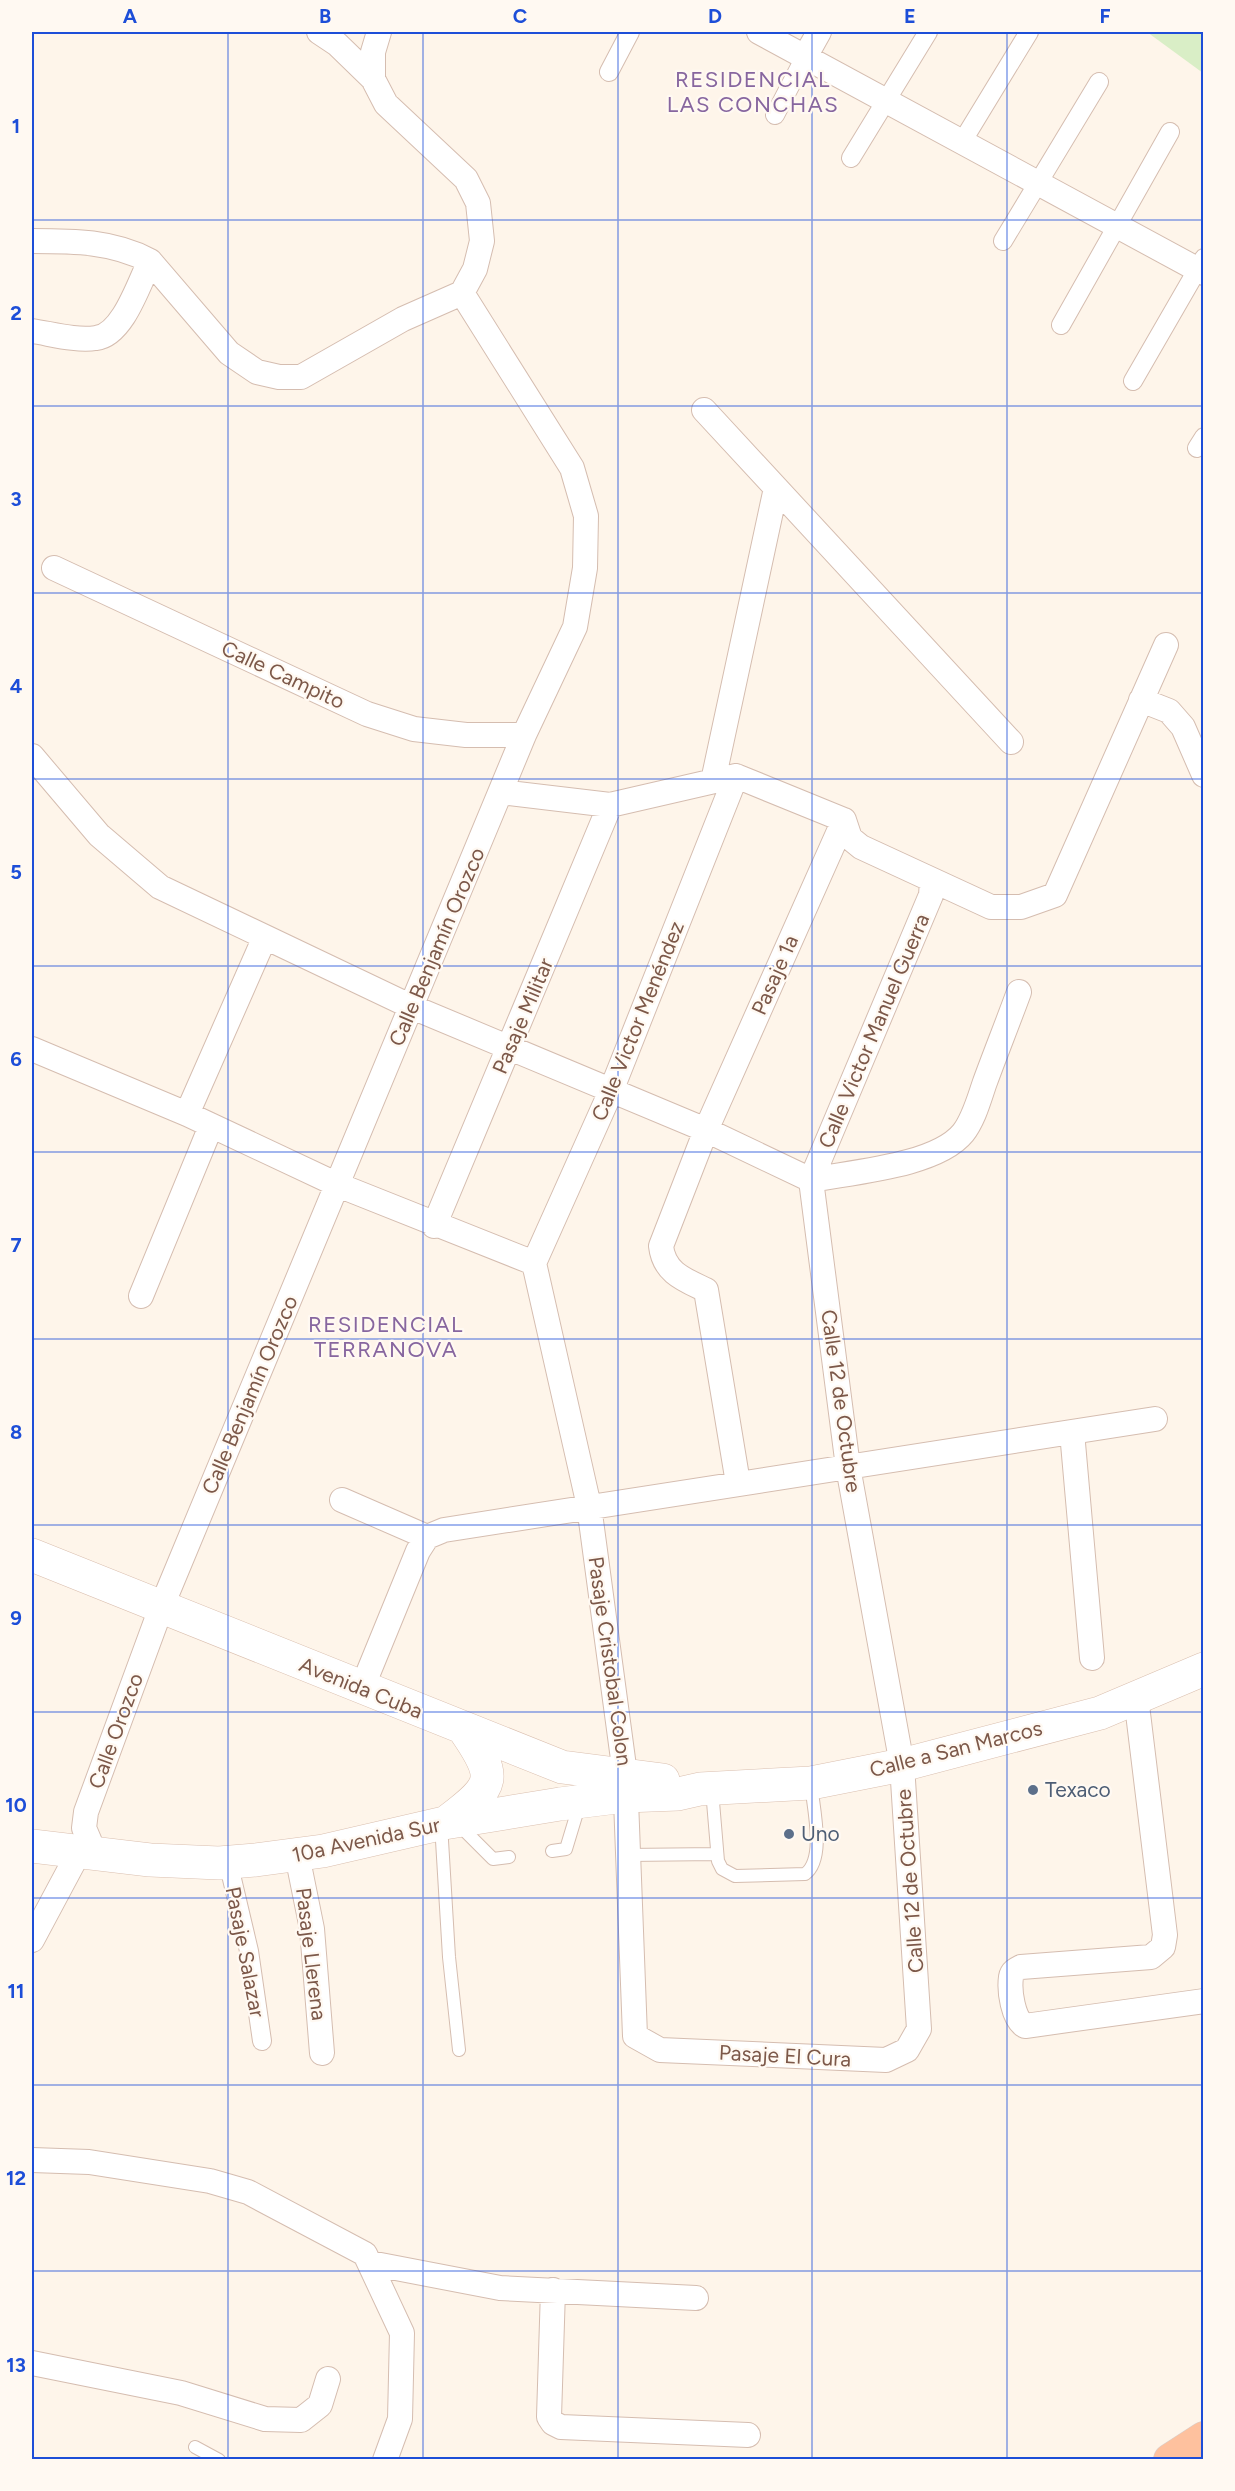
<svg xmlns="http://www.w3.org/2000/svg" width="1235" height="2491" font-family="Figtree,sans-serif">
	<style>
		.green { fill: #d9eec6 }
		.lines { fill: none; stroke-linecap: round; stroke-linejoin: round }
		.service-casing { stroke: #d5bdb0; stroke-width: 14 }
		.pedestrian-casing { stroke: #d5bdb0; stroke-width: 20 }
		.minor-casing { stroke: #d5bdb0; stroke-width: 26 }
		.secondary-casing { stroke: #dabfaf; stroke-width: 34 }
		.trunk-casing { stroke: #dad0cc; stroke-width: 34 }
		.service { stroke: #fff; stroke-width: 12 }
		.pedestrian { stroke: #fff; stroke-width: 18 }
		.minor { stroke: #fff; stroke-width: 24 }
		.secondary { stroke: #fff; stroke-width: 33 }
		.trunk { stroke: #fec19e; stroke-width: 33 }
		.grid { fill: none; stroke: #1d4ed8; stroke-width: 1.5; stroke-opacity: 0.55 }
		.service-dot { fill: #5c6f8a; stroke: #fff9f2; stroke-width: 2 }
		.labels { text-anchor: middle; stroke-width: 4.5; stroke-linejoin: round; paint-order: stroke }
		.street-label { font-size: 21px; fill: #7c5849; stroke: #fff9f2 }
		.service-label { font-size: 21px; fill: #4e5e75; stroke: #fff9f2; text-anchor: start }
		.neighbourhood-label { font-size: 22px; letter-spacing: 1.5px; fill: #87669f; stroke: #fff9f2 }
		.neatline { fill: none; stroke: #1d4ed8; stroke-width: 2 }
		.grid-label { font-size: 20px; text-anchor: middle; font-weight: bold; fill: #1d4ed8 }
	</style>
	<rect width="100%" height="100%" fill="#fef5ea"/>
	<path class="green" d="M1147,32H1203V73Z"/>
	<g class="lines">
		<g class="service-casing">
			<path id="service" d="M712,1790L718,1861L722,1869L735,1876L805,1874C826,1859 813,1807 811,1784
				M441,1824L449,1957L459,2050
				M458,1824L493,1859L509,1857
				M552,1851L566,1849L579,1806
				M627,1855L717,1854
				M195,2447L219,2460"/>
		</g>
		<g class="pedestrian-casing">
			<path id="pedestrian" d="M609,72L630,32
				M775,115L805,57
				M962,142L1029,32
				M851,158L928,32
				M1003,241L1099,82
				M1061,325L1170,132
				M1133,381L1204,258
				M1197,448L1204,437
				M228,1862L249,1951L262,2041"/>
		</g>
		<g class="minor-casing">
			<path id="minor" d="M319,32L337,44L373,79
				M759,32L1204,273
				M805,57L819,32
				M32,241C73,241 113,241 150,261L229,353L257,372L279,377H301L403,319L462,293L475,269L482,241L478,203L466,179L386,104L373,79V52L379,32
				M32,331C52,334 76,341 96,338C123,335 139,283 150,261
				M704,410L1011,742
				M54,568L367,714L414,729L466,735H524
				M1141,700L1169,711L1183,727L1204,775
				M32,756L99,835L160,887L412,1007L706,1130L811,1180
				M713,781L776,488
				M501,792L610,805L736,776L844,820L850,838L861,847L991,907H1021L1055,895L1166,645
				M32,1049L187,1114L338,1185L534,1263
				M187,1114L264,939
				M811,1180C852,1172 936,1166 963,1133C974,1119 979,1099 985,1082C996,1052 1008,1022 1019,992
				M434,1226L610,805
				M534,1263L589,1506L625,1774L635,2036L660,2050L886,2060L907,2050L919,2029L902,1765L848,1467L811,1180L931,895L932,881
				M534,1263L611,1091L736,776
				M141,1296L211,1126
				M1072,1432L1092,1658
				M738,1483L706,1290C685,1280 664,1273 661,1246L706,1130L844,820
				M342,1500L427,1537
				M362,1688L418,1551L427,1537L444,1530L1155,1419
				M1136,1697L1165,1935L1163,1947L1151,1957L1021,1967C1017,1969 1012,1971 1011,1977C1009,1991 1013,2019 1025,2026L1204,2001
				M95,1854L84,1828L86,1812L161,1608L524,735L575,627L585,568L586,516L572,468L462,293
				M297,1855L312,1929L322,2053
				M32,1940L79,1852
				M32,2160L89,2162L210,2181L248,2192L365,2254L402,2333L400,2419L385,2460
				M370,2263L500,2288L696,2298
				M553,2290L549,2417L553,2423L561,2427L748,2435
				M32,2363L181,2393L265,2419L301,2420L320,2405L328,2379"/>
		</g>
		<g class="secondary-casing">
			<path id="secondary" d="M32,1555L562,1767L663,1780
				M448,1821C496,1785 498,1778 464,1729
				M32,1846L150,1860L219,1863L256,1860L323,1851L444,1823L560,1804L625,1796L678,1794L700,1789L811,1783L902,1765L1100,1713L1204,1669"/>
		</g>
		<g class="trunk-casing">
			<path id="trunk" d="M1170,2460L1204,2438"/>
		</g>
		<use href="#service" class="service"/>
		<use href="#pedestrian" class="pedestrian"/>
		<use href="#minor" class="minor"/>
		<use href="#secondary" class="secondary"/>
		<use href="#trunk" class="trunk"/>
	</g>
	<path class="grid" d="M228,32V2460M423,32V2460M618,32V2460M812,32V2460M1007,32V2460M32,220H1204M32,406H1204M32,593H1204M32,779H1204M32,966H1204M32,1152H1204M32,1339H1204M32,1525H1204M32,1712H1204M32,1898H1204M32,2085H1204M32,2271H1204"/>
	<g class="service-dot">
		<circle cx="1033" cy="1790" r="6"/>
		<circle cx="789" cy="1834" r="6"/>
	</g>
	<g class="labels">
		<g class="street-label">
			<text transform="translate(283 675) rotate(25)" y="7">Calle Campito</text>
			<text transform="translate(437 947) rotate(-67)" y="7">Calle Benjamín Orozco</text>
			<text transform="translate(775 975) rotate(-66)" y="7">Pasaje 1a</text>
			<text transform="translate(523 1016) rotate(-67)" y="7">Pasaje Militar</text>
			<text transform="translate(638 1021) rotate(-68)" y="7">Calle Victor Menéndez</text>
			<text transform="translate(874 1031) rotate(-67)" y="7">Calle Victor Manuel Guerra</text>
			<text transform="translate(250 1395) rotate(-67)" y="7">Calle Benjamín Orozco</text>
			<text transform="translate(841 1401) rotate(82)" y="7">Calle 12 de Octubre</text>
			<text transform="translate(610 1661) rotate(82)" y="7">Pasaje Cristobal Colon</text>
			<text transform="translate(361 1688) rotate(22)" y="7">Avenida Cuba</text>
			<text transform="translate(116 1731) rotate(-70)" y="7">Calle Orozco</text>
			<text transform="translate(956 1749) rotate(-14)" y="7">Calle a San Marcos</text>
			<text transform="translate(366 1840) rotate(-12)" y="7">10a Avenida Sur</text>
			<text transform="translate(910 1881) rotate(-94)" y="7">Calle 12 de Octubre</text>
			<text transform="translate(245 1952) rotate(79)" y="7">Pasaje Salazar</text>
			<text transform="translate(311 1954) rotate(83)" y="7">Pasaje Llerena</text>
			<text transform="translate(785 2056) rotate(3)" y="7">Pasaje El Cura</text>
		</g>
		<g class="service-label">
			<text x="1045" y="1797">Texaco</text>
			<text x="801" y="1841">Uno</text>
		</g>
		<g class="neighbourhood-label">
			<text x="753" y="87">RESIDENCIAL<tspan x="753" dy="25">LAS CONCHAS</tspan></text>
			<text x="386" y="1332">RESIDENCIAL<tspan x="386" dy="25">TERRANOVA</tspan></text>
		</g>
	</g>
	<rect width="1235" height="2491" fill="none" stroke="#fff9f2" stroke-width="66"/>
	<rect x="33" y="33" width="1169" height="2425" class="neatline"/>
	<g class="grid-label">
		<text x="130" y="23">A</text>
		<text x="325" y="23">B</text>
		<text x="520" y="23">C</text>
		<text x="715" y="23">D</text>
		<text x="910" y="23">E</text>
		<text x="1105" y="23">F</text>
		<text x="16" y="133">1</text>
		<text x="16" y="320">2</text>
		<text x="16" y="506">3</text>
		<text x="16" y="693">4</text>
		<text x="16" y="879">5</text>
		<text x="16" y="1066">6</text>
		<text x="16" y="1252">7</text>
		<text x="16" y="1439">8</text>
		<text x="16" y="1625">9</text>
		<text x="16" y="1812">10</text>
		<text x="16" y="1998">11</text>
		<text x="16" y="2185">12</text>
		<text x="16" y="2372">13</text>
	</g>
</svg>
